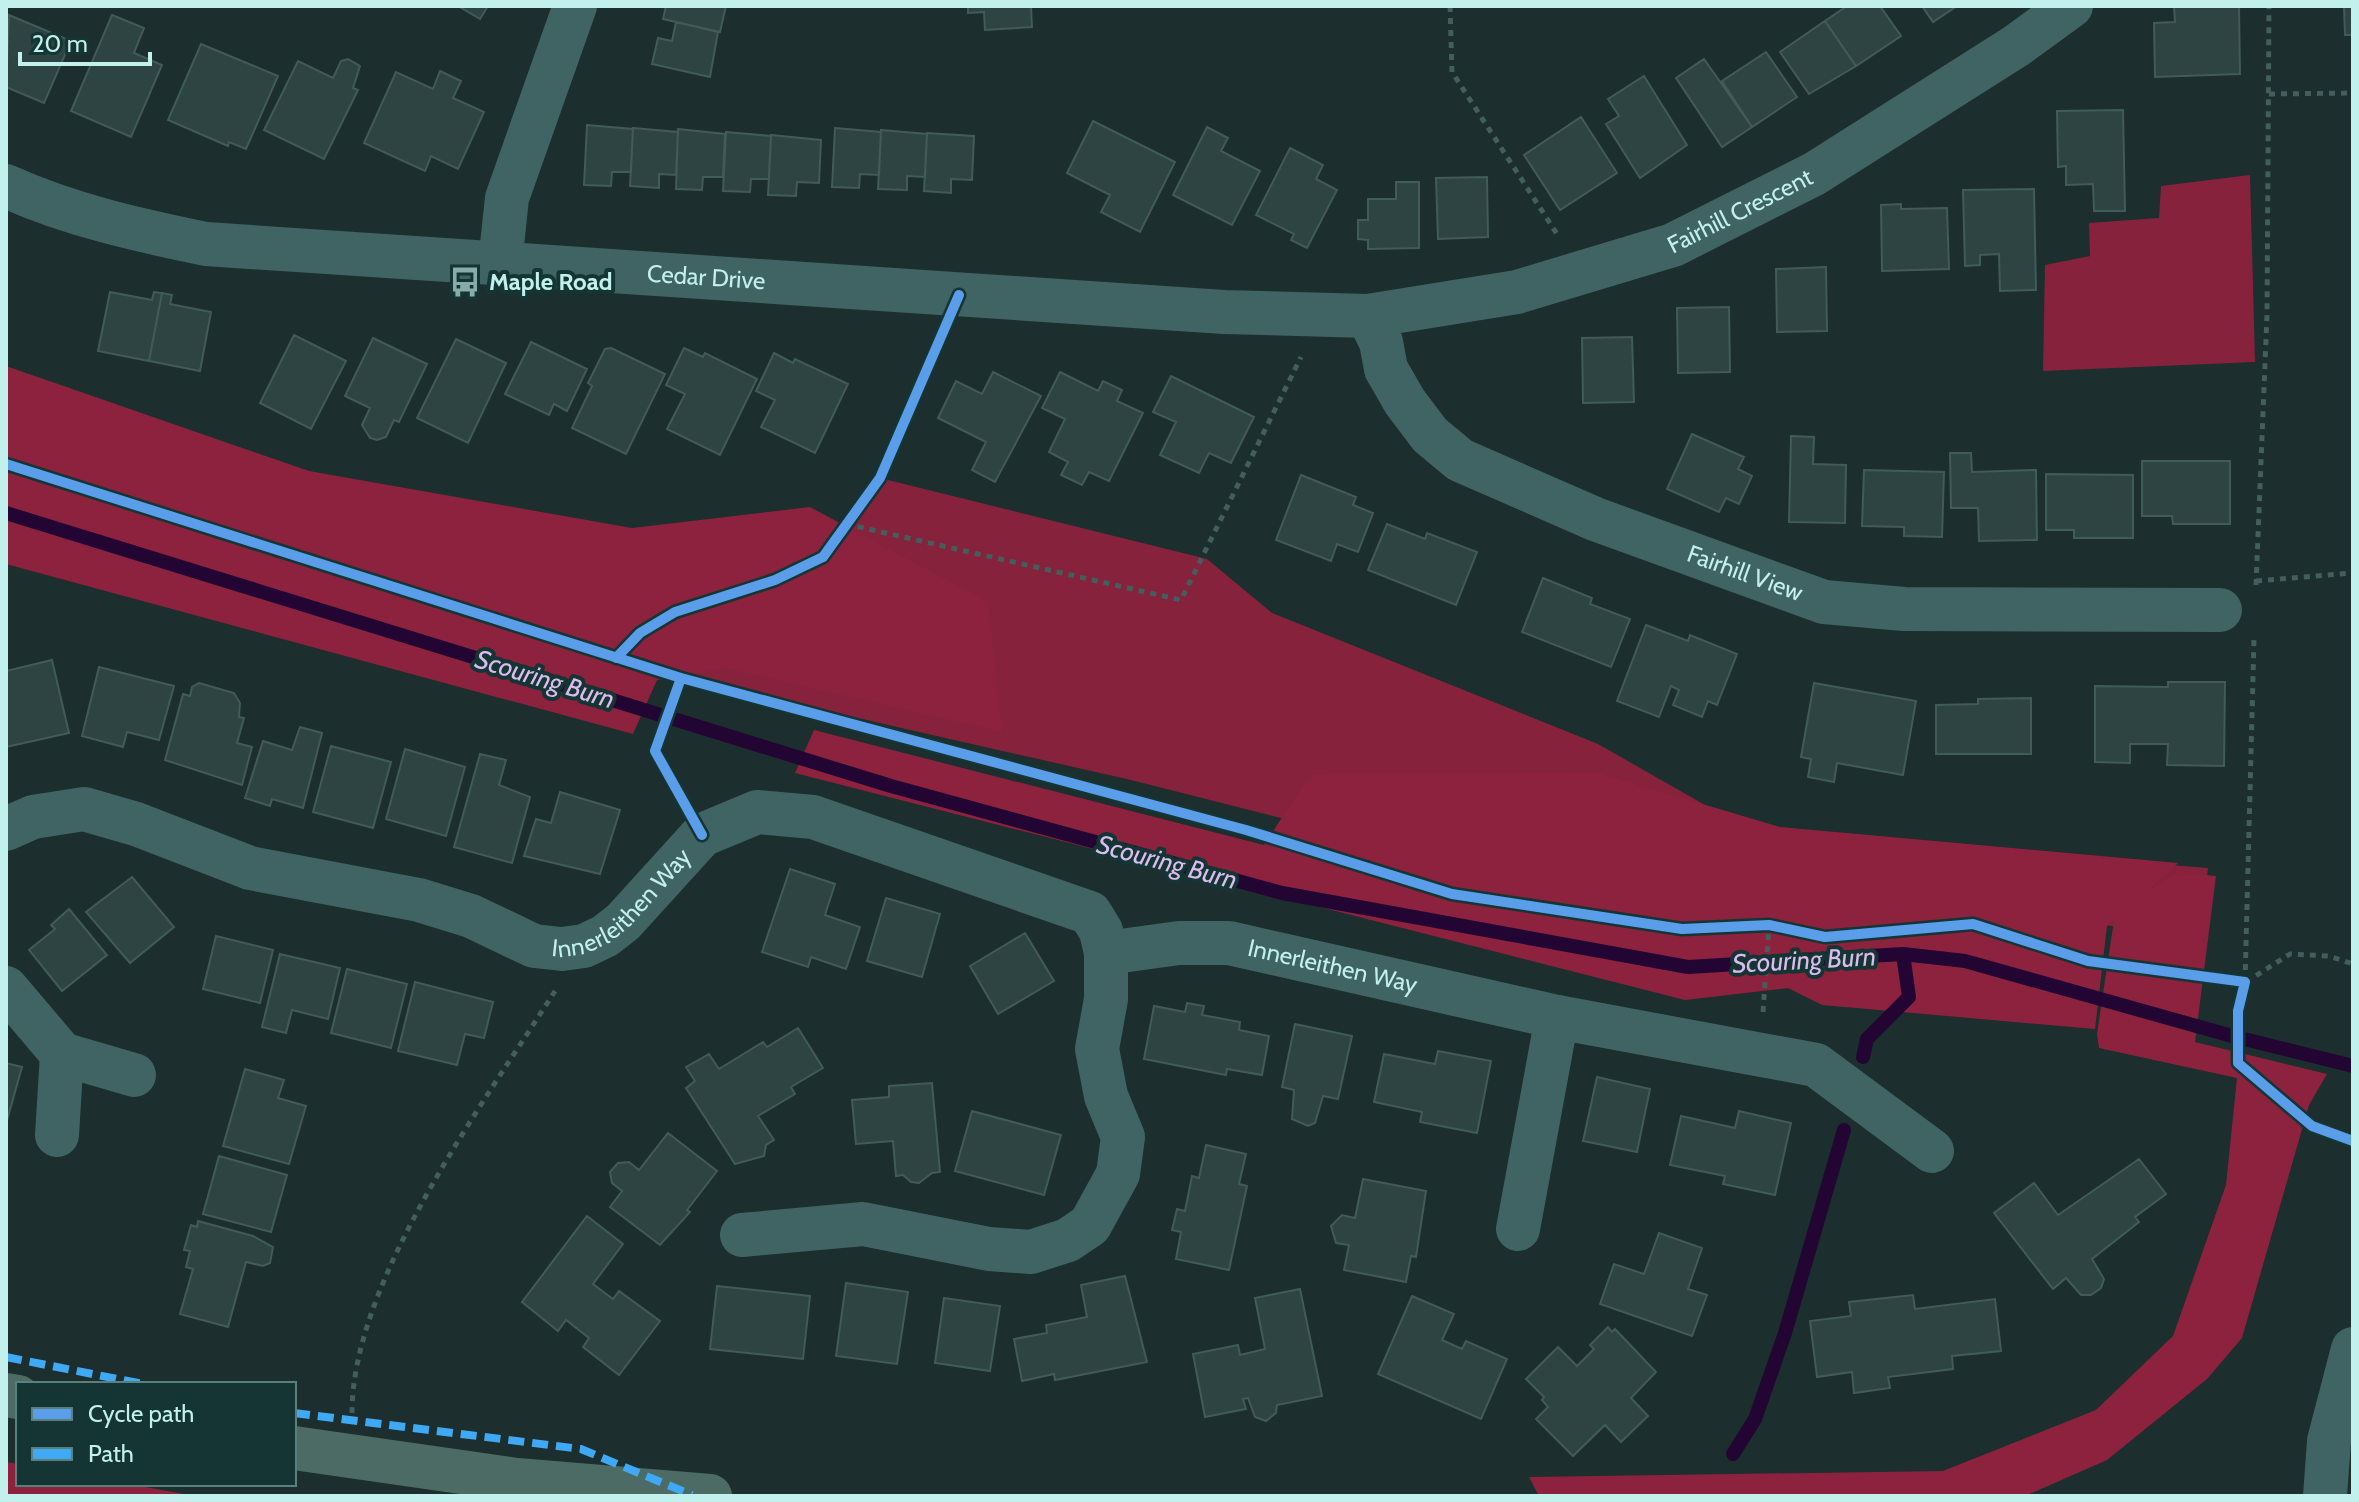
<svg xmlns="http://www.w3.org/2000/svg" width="2359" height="1502" font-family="Cabin,sans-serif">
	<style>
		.green { fill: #87223c }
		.forest { fill: #8d223e }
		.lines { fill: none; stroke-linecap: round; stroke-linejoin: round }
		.stream { stroke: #230534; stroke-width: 14 }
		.building { fill: #2e4443; stroke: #405b58; stroke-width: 2 }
		.path { stroke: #425e5d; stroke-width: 5; stroke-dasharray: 6 6; stroke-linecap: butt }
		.minor { stroke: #3f6463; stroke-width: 44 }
		.major { stroke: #4c6b64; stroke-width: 44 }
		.quiet { stroke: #3fa9f5; stroke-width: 8; stroke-dasharray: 16 8; stroke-linecap: butt }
		.cycleway-casing { stroke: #153534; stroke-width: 15 }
		.cycleway { stroke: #5a9eea; stroke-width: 10 }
		.labels { text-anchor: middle; stroke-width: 8; stroke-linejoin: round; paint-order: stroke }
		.street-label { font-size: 24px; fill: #c2f0ed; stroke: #153534 }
		.poi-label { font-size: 24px; font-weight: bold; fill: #c2f0ed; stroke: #153534; text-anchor: start }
		.water-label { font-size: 26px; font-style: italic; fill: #dabcee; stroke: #153534 }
	</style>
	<rect width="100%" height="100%" fill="#1c2e2d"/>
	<path class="green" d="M2250,175L2255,362L2043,371L2045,265L2090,256L2089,223L2159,218L2161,186Z
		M880,478L1207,559L1272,613L1598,744L1712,809L1770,834L2208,868L2199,938L1982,908L1616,903L1131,780L681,678L616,658L822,557Z"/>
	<path class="forest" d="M6,366L309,471L632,528L810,507L988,602L1002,732L725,668L657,680L633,734L6,564Z
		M814,730L1264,845L1310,775L1598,773L1780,827L2178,863L2147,892L2177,872L2216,876L2195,1042L2327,1074L2309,1105L2242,1338L2207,1379L2107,1460L2025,1496H1539L1529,1477L1943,1471L2096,1410L2173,1336L2226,1185L2237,1078L2099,1048L2097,1034L2114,920L2107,926L2095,1029L1822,1005L1788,988L1685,1000L795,773Z
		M6,1462L18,1464V1484H129L195,1496H6Z"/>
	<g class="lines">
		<path class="stream" d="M6,513L891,786L1282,893L1688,967L1903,954L1965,961L2232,1036L2353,1066
			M1863,1057L1867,1039L1909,997L1903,954
			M1733,1454L1755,1419L1785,1333L1844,1130"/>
	</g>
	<path class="building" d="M458,6H488L480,19Z
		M666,6H726L720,32L663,19Z
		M968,6H1031L1032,27L985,30L984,12L968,13Z
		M1847,6H1880L1901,36L1856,66L1825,21Z
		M1922,6H1957L1933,22Z
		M2174,6H2239L2240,74L2155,77L2154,23L2175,22Z
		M2344,6H2353V35H2345Z
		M9,15L71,41L44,103L6,87Z
		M112,15L144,28L134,53L162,65L131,137L71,111Z
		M1825,21L1856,66L1809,94L1780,52Z
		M676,22L718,32L710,77L652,64L658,38L672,41Z
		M201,44L278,76L246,149L229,142L228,146L168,120Z
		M1766,52L1797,97L1752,127L1722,81Z
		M348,59L360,66L353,88L358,90L324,159L264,130L298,61L333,78L341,61Z
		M1704,59L1752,127L1722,147L1676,78Z
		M440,71L461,81L453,98L484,112L458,169L431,156L425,171L364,143L396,72L433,89Z
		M1644,76L1687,145L1640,178L1606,124L1619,116L1608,99Z
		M2123,110L2125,211H2094L2093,184L2066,185V166L2058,167L2057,111Z
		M1581,117L1617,173L1560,210L1524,155Z
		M1093,121L1175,162L1140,232L1101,212L1110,195L1067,173Z
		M587,125L633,129L631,172H612L611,186L584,185Z
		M1207,127L1228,138L1221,151L1260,171L1232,225L1173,195Z
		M633,128L678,132L676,175L659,174V188L630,186Z
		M835,128L881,132L879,175L860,174L859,188L832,187Z
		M678,129L725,134L723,177H703L702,190L676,189Z
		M881,130L927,134L925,177L907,176V190L878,189Z
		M726,132L771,136L769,179H751L750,192L723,191Z
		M927,133L974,136L972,180L951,179V193L924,191Z
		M771,135L821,140L819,183L797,182L796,196L768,195Z
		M1290,148L1323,165L1316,179L1337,190L1307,248L1291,240L1294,234L1256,215Z
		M1487,177L1488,237L1438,239L1436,178Z
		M1396,182H1419V248L1368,249V240L1358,239V220H1368V199H1396Z
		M2034,189L2036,290L2000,291L1999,254L1980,255V265L1965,266L1963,190Z
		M1901,204V209L1947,208L1949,269L1882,271L1881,205Z
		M1826,267L1827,331L1777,332L1776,269Z
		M110,292L152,300L154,292L162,293L149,361L98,351Z
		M162,293L172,295L170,304L211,312L200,371L149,361Z
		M1729,307L1730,372L1678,373L1677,308Z
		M294,335L346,361L311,429L260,403Z
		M1632,337L1634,402L1583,403L1582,338Z
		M373,338L427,364L399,422L394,420L386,437L377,440L370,438L362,425L370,408L345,396Z
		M456,339L506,363L468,443L417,418Z
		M531,342L587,369L567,411L554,404L549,415L505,394Z
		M611,348L665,374L626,454L572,428L592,386L588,383L605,349Z
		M684,348L703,357L705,353L757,379L720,455L667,429L685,394L666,385Z
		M774,353L793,363L795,359L848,384L815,453L761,427L775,400L756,391Z
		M993,372L1041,396L995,482L972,470L986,442L938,418L956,381L982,394Z
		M1060,372L1098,391L1103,381L1122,390L1117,401L1143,413L1109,481L1089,472L1082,485L1061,475L1068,462L1049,452L1065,419L1042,408Z
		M1171,376L1254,417L1231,463L1209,453L1199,473L1160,455L1176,422L1153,412Z
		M1692,434L1744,457L1738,469L1752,476L1739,504L1726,498L1719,512L1667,489Z
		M1791,436L1814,437L1813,464L1846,465L1845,523L1789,522Z
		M1950,453H1971L1972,472L2036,470L2037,540L1979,541L1978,508H1951Z
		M2142,461H2230V524H2173L2172,516H2142Z
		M1864,470L1944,472L1942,537L1904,536V527L1862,526Z
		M2046,474L2133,475V538H2074V530H2046Z
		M1301,475L1356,497L1353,505L1373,513L1358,552L1337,544L1331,561L1276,540Z
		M1387,524L1425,539L1427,533L1477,552L1456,605L1368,570Z
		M1543,578L1592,598L1590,604L1630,619L1611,667L1522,632Z
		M1646,625L1688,641L1690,635L1737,654L1717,705L1708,701L1702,717L1673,705L1679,690L1671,686L1659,717L1617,701Z
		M52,660L69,733L6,747V671Z
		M99,667L174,686L159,740L127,732L123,747L82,736Z
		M2168,682H2225L2224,766L2167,765L2168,744H2130V763L2095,762V686L2168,687Z
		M199,683L234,693L240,703L239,717L244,718L237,743L252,747L242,785L165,760L183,694L190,696L192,687Z
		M1814,683L1916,701L1903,775L1837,763L1834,782L1808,777L1811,759L1801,757Z
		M2031,698V754H1936V705L1978,704V699Z
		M300,727L322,733L303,808L272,799L270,806L245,798L263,741L292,750Z
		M331,746L391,762L373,828L313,812Z
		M405,749L465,767L446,836L386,819Z
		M480,754L506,760L499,785L530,797L512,863L454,847Z
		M560,792L620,810L600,874L524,856L536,819L551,823Z
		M790,869L835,884L825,915L860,927L846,969L811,957L808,967L762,952Z
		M132,877L174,927L130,963L86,912Z
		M886,898L940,914L922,977L867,961Z
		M69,909L107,955L62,991L29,950L55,929L51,925Z
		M1025,933L1054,981L998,1014L970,966Z
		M216,936L273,950L260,1003L203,989Z
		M280,954L340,968L328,1019L292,1010L286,1033L262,1027Z
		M347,969L407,984L391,1048L331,1033Z
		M415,982L493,1002L484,1038L465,1034L457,1065L398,1051Z
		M1187,1003L1204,1006L1202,1015L1240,1022L1239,1030L1269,1036L1262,1075L1227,1069L1226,1075L1144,1059L1154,1006L1185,1012Z
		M1295,1024L1352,1036L1338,1099L1323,1096L1315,1123L1308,1126L1292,1119L1294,1090L1282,1087Z
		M798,1028L823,1068L791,1087L795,1094L758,1116L774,1140L766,1145L764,1156L735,1164L686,1088L695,1081L686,1067L709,1054L719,1069L763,1042L767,1047Z
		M1438,1051L1491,1061L1477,1133L1420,1122L1422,1112L1374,1102L1384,1054L1435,1064Z
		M6,1063L22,1067L6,1124Z
		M245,1069L284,1080L278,1098L306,1106L289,1164L223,1146Z
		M1597,1077L1650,1089L1637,1152L1583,1141Z
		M932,1083L940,1172L932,1173L919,1183L911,1182L903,1175L896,1176L893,1141L856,1144L852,1100L889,1097V1086Z
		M972,1111L1061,1135L1044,1195L955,1171Z
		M1739,1111L1791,1123L1775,1195L1723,1184L1725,1176L1670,1165L1681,1116L1735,1128Z
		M668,1133L717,1171L687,1210L690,1212L660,1245L610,1207L622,1191L612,1183L610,1172L618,1163L629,1162L639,1170Z
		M1206,1145L1246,1154L1239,1184L1247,1186L1229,1270L1176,1259L1181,1232L1172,1230L1177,1209L1185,1211L1192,1176L1199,1178Z
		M219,1156L287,1175L271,1232L203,1214Z
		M2139,1159L2166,1194L2135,1217L2139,1222L2092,1259L2104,1279L2101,1288L2091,1295H2081L2066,1278L2053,1289L1994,1213L2034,1183L2058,1215Z
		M1363,1179L1426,1191L1416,1257L1411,1256L1406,1282L1344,1270L1349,1245L1336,1243L1331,1226L1342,1215L1355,1218Z
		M587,1216L623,1244L593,1284L613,1299L619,1291L660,1321L619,1375L583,1347L589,1338L566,1320L558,1331L522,1302Z
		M198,1221L253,1236L273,1247L270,1263L263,1266L246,1262L228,1327L180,1314L193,1269L186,1267L190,1251L184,1250L191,1225L197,1227Z
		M1659,1233L1702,1248L1688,1289L1707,1295L1692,1336L1600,1304L1614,1264L1644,1274Z
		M1125,1276L1147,1362L1055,1380L1054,1374L1022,1381L1014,1339L1047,1333L1046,1325L1087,1317L1081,1285Z
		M846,1283L908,1292L897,1364L836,1356Z
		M717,1286L810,1296L803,1359L710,1349Z
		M1300,1289L1322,1396L1277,1405L1276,1413L1266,1421L1255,1417L1248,1398L1243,1399L1246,1409L1205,1417L1193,1354L1238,1345L1240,1355L1265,1349L1255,1298Z
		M1913,1295L1915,1309L1995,1299L2001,1351L1952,1356L1953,1369L1888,1377L1890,1388L1854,1393L1852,1372L1817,1377L1810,1321L1851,1316L1849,1302Z
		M1412,1296L1454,1314L1442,1340L1462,1349L1466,1341L1507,1359L1481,1419L1378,1374Z
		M944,1298L1000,1306L990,1371L935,1363Z
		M1608,1327L1612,1332L1615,1329L1656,1372L1631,1398L1648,1416L1621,1442L1605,1425L1573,1456L1536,1419L1548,1407L1542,1400L1544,1397L1526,1379L1558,1347L1577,1366L1594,1349L1590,1345Z"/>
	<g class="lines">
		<path class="path" d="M1450,6L1452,72L1557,234
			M2269,94L2353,93
			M846,524L1181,600L1301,357
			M2256,581L2353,573
			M2256,585L2267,315L2269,6
			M2245,982L2254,639
			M2246,982L2290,954L2329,956L2353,964
			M1763,1012L1769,925
			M352,1413C352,1280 484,1103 555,991"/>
		<g class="minor">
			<path id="s1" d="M6,186C70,215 138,230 206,244L1224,312L1368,316L1517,292L1673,245L1814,174L2016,46L2071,6"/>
			<path d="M500,264L507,198L575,6"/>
			<path id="s2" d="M1368,316L1381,342L1386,369L1405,402L1430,435L1460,460L1595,519L1824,602L1904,609L2220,610"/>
			<path id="s3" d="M6,829L33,817L84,809L136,824L250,868L419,900L471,916L534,946L562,949L584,946L605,936L623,922L702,835L757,812L813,817L1090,913L1101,931L1106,953"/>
			<path d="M6,988L62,1054L57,1135"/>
			<path d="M62,1054L134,1075"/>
			<path d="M1518,1229L1557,1017"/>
			<path id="s4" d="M742,1235L863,1224L989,1249L1031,1252L1068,1240L1090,1225L1118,1174L1123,1137L1106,1096L1097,1049L1106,999V953L1179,943H1229L1557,1017L1816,1065L1932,1151"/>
			<path d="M2325,1496L2329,1441L2353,1349"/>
		</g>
		<path class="major" d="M6,1395L18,1397
			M294,1448L517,1480L710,1496"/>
		<path class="quiet" d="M6,1357L143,1384
			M294,1413L581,1449L692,1495"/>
		<g class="cycleway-casing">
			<path id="cycleway" d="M6,464L681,678L1246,830L1452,894L1682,929L1769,925L1825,937L1973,924L2088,961L2245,982L2238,1011V1063L2312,1126L2353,1141
				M616,658L640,633L675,612L775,580L823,557L880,478L959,295
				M681,678L655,751L702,835"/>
		</g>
		<use href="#cycleway" class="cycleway"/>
	</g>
	<defs>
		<g id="bus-bare" transform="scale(2.4)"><path d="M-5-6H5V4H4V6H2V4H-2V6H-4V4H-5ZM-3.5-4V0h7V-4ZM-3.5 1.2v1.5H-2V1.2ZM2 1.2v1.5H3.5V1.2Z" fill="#88acaa" stroke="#153534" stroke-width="2.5" paint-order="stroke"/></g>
	</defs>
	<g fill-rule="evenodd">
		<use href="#bus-bare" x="465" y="282"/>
	</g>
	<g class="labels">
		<g class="street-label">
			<text dy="8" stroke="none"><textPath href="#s1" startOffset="1762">Fairhill Crescent</textPath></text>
			<text dy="8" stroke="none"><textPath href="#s1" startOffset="710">Cedar Drive</textPath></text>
			<text dy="8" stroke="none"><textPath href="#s2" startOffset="482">Fairhill View</textPath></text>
			<text dy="8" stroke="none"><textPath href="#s3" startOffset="658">Innerleithen Way</textPath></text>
			<text dy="8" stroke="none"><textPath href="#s4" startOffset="872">Innerleithen Way</textPath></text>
		</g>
		<g class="poi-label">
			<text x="489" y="290">Maple Road</text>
		</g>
		<g class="water-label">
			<text transform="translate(545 679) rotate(17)" y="9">Scouring Burn</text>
			<text transform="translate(1167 862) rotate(15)" y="9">Scouring Burn</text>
			<text transform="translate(1804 960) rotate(-3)" y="9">Scouring Burn</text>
		</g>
	</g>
	<rect width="2359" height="1502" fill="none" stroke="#c2f0ed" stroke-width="16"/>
	<rect x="16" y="1382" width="280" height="104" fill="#153534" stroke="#5a807e" stroke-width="2"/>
	<rect x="32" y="1408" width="40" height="12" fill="#5a9eea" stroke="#5a807e" stroke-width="2"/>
	<text x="88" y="1422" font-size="24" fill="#c2f0ed">Cycle path</text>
	<rect x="32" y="1448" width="40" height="12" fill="#3fa9f5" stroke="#5a807e" stroke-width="2"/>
	<text x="88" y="1462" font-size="24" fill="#c2f0ed">Path</text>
	<path d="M20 52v12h130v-12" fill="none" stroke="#c2f0ed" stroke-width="4"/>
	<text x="32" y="52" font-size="24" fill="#c2f0ed" stroke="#153534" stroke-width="6" paint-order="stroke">20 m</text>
</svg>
